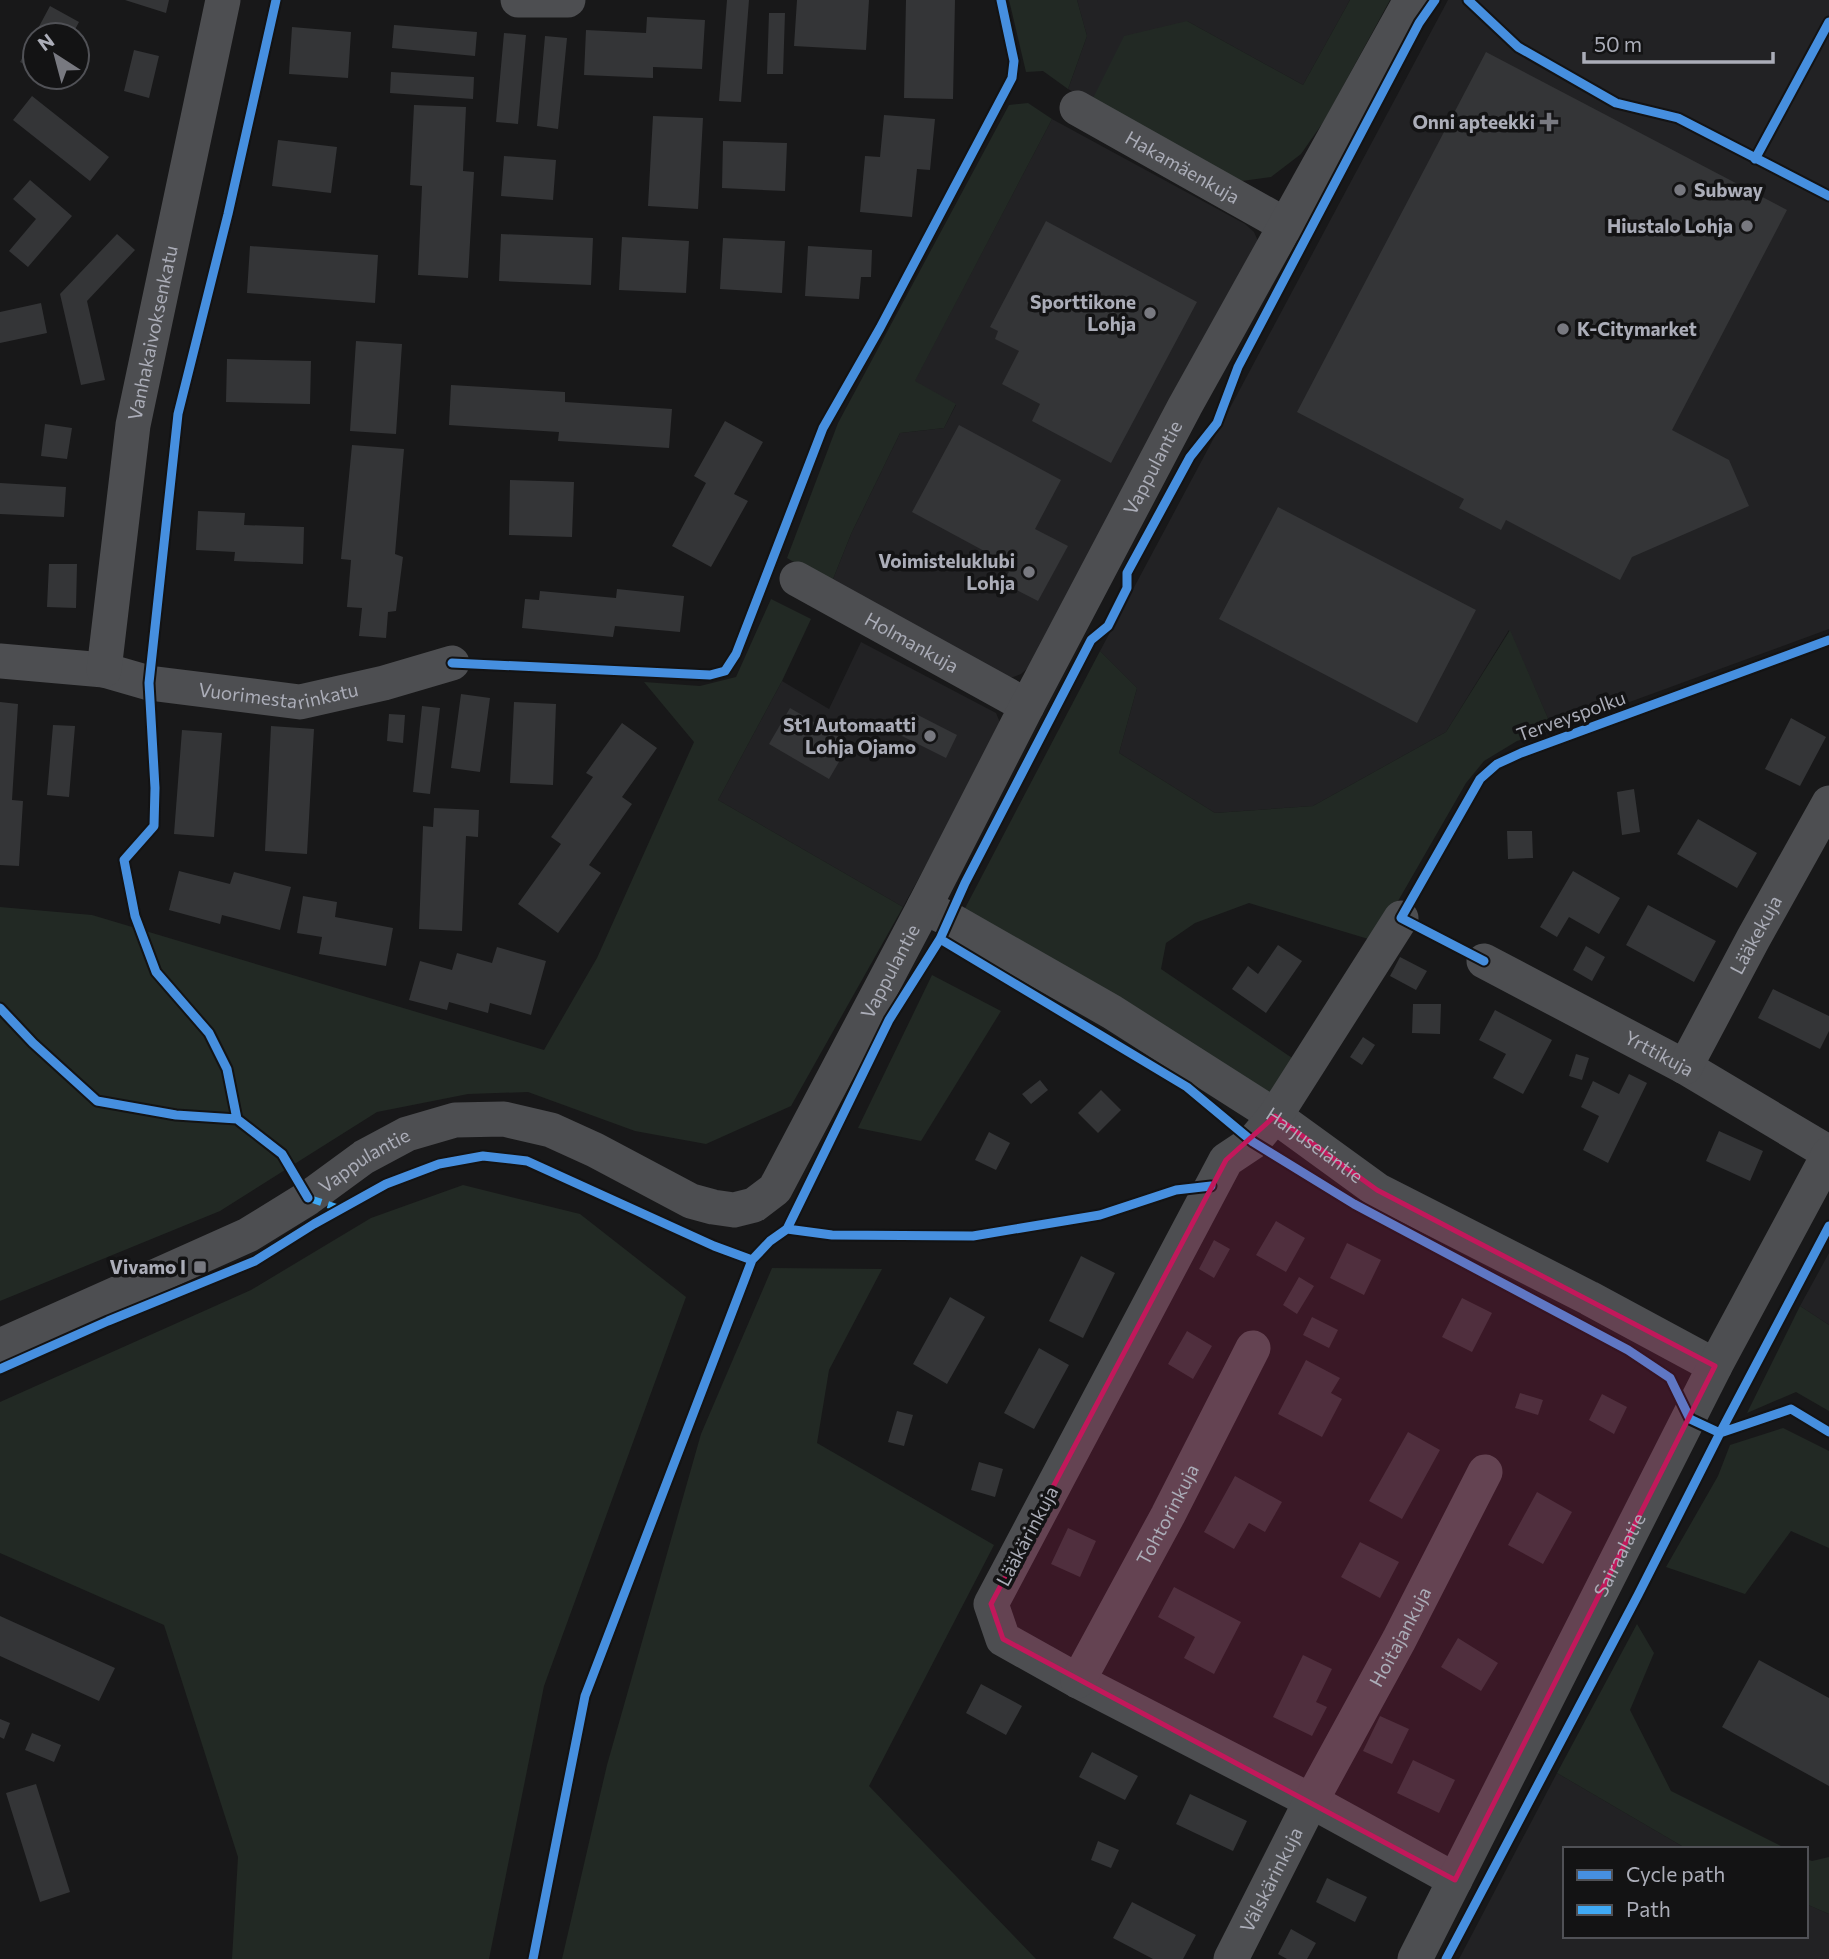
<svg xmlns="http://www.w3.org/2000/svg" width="1829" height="1959" font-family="Commissioner,sans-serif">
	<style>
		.built { fill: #222224 }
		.green { fill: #222924 }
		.building { fill: #343537 }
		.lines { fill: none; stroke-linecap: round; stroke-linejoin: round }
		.minor { stroke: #4d4e51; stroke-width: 35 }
		.quiet { stroke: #3fa9f5; stroke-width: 7; stroke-dasharray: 14 7; stroke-linecap: butt }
		.cycleway-casing { stroke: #131314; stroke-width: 13 }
		.cycleway { stroke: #468fdf; stroke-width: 9 }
		.marked { fill: #c2185b; fill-opacity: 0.2; stroke: #c2185b; stroke-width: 5; stroke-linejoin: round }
		.poi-dot { fill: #787980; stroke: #131314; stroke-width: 2.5 }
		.labels { text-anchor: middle; stroke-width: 7; stroke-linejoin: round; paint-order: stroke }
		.poi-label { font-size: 19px; font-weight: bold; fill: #abadb8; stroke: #131314; text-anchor: end }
		.street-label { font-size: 19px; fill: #abadb8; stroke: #131314 }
	</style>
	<rect width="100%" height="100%" fill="#181819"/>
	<path class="built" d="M1077,0H1350L1303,85L1187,21L1091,102L1068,89L1087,36Z
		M1448,0H1829V629L1553,730L1509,630L1446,732L1313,806L1215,813L1119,753L1137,688L1100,651Z
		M1052,119L1245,224L1254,232L1258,241L1029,667L1021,674L1013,677H1002L831,584L851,534L900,433L944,428L956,405L914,382Z
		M861,642L996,713L1001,725L998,733L903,907L718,800L782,681L829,709Z
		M1829,1253V1325L1800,1306Z
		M1557,1773L1687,1849H1565V1936H1806V1904L1829,1914V1959H1459Z"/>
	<path class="green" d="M1009,0H1077L1087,36L1068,89L1043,71L1026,72Z
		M1350,0H1390L1324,121L1301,154L1271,177L1242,181L1091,102L1124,36L1187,21L1303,85Z
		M1028,103L1052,119L915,381L956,404L944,428L900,433L851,534L831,584L787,558L838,423L1009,105Z
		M771,599L811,619L782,681L718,800L903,907L791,1106L706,1144L635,1131L528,1092L468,1094L377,1112L220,1211L0,1301V907L92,915L544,1050L597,958L694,742L644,682L700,686L736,677Z
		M1510,630L1553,730L1517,741L1484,761L1466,783L1375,941L1249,903L1195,923L1166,943L1161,969L1298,1062L1268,1101L962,914L1100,651L1137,688L1119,753L1215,813L1313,806L1446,732Z
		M932,975L1001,1011L921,1141L858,1128Z
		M463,1185L580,1214L686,1297L544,1686L489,1959H232L238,1857L164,1625L0,1553V1402L251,1290L371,1218Z
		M772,1268L882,1269L829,1370L817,1443L994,1545L869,1786L1036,1959H562L607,1765L701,1434Z
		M1800,1306L1829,1325V1411L1796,1392L1747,1413Z
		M1783,1428L1829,1451V1548L1791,1531L1745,1594L1666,1567L1718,1476L1730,1445Z
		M1637,1624L1654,1653L1630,1710L1671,1791L1787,1849H1687L1557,1773Z
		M1829,1857V1914L1806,1904V1859L1812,1861Z"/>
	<path class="building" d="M125,0H169L166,13Z
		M727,0H749L741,102L719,101Z
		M797,0H869L866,50L794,46Z
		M906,0H955L953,99L904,98Z
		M50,6L79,22L72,35H35V70L20,62Z
		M769,13H785L783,74H767Z
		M647,17L705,20L702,69L653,67V78L584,75L586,30L646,33Z
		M394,25L477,32L475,56L392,48Z
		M292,27L351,32L348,78L289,74Z
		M504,33L526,35L518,124L496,122Z
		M545,36L567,38L558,129L537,126Z
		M134,50L159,56L149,98L124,91Z
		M1486,52L1787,210L1672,430L1729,460L1749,506L1632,557L1620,580L1506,520L1501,530L1459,508L1464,499L1297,412Z
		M391,72L474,77L473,99L390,93Z
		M32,96L109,157L90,181L13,120Z
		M414,105L466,107L463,171L474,172L468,278L418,275L422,186L410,185Z
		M884,115L935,119L930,170L917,169L912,217L860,212L865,156L880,157Z
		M653,116L703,118L698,209L648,206Z
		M278,140L337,147L331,193L272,186Z
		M723,141L787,143L785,191L722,188Z
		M504,156L556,160L553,200L501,196Z
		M30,180L72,216L28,267L9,251L36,219L13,199Z
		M1046,221L1197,302L1111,463L1032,421L1040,404L1002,384L1019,351L995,339L998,331L990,327Z
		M117,234L135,250L87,301L105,380L81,385L60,294Z
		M501,234L593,238L591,285L499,281Z
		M622,237L689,241L686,293L619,290Z
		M723,238L785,241L782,293L720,289Z
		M250,246L378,255L375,303L247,293Z
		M808,246L872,250L871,277H861L859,299L805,296Z
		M41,303L47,333L0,343V312Z
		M356,341L402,344L396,434L350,431Z
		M227,359L311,361L310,404L226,402Z
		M451,385L565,392V402L672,409L669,448L558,441L559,432L449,425Z
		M725,421L763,442L734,494L748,501L711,567L672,546L706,483L694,476Z
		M45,424L72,428L67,459L41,456Z
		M959,425L1061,480L1035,529L1068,546L1038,601L1003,583L1012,566L912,512Z
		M352,445L404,449L395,554L403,557L396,611L388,612L386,638L359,636L362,608L347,607L351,560L341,559Z
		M510,480L574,482L572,537L509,535Z
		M0,483L66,487L64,517L0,514Z
		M1278,507L1476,610L1417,723L1219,619Z
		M198,511L245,513L244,525L304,527L303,564L234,561L235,552L196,550Z
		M49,564H77L76,608L47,607Z
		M617,589L684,596L680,632L615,626L613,637L522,628L525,599L539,600L540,591L616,598Z
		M461,694L490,698L480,772L451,768Z
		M0,702L18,704L12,800L23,801L19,866L0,865Z
		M514,702L556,704L553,785L510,783Z
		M422,706L440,708L430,794L413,792Z
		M790,708L850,743L829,779L769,744Z
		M912,712L957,735L946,758L900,735Z
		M389,714L405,715L403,743L387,741Z
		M1791,718L1826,737L1800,786L1765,769Z
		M622,723L657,748L622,797L632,804L589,865L601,873L558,933L518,904L561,844L551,837L593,777L586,773Z
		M53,725L75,726L69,797L47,795Z
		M271,726L314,729L307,854L265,851Z
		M182,730L222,733L214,837L174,834Z
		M1634,789L1640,832L1622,835L1617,792Z
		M434,808L479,810L478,837L466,836L462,931L419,929L423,826L433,827Z
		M1698,819L1757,853L1737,888L1677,854Z
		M1507,831H1532L1533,858L1508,859Z
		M179,871L230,884L234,872L291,887L280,930L222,915L220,924L169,910Z
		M1573,871L1620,898L1599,934L1569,917L1557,937L1540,927Z
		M303,896L337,902L335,917L393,928L386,966L319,954L322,937L297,933Z
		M1648,905L1716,941L1694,982L1626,945Z
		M1278,945L1302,961L1266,1013L1232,989L1248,966L1258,974Z
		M1586,946L1605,957L1592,981L1573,970Z
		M497,947L546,961L531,1015L490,1003L488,1013L449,1002L447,1010L409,1000L420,961L452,970L457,953L492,963Z
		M1400,957L1427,971L1416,990L1390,976Z
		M1773,989L1829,1016V1031L1820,1049L1758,1018Z
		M1413,1004H1441L1440,1034L1412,1033Z
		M1495,1010L1552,1040L1523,1094L1493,1078L1506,1054L1479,1040Z
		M1363,1037L1375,1045L1362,1065L1350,1057Z
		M1576,1054L1589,1058L1582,1080L1569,1076Z
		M1629,1074L1647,1083L1608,1163L1583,1150L1599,1116L1581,1107L1593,1081L1619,1094Z
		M1040,1080L1048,1090L1031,1104L1022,1094Z
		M1101,1090L1121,1110L1098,1133L1078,1113Z
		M1719,1131L1763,1151L1750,1181L1706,1161Z
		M989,1132L1010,1143L996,1170L975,1160Z
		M1276,1221L1305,1238L1286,1272L1256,1255Z
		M1214,1240L1230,1249L1214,1278L1199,1269Z
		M1347,1243L1381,1260L1364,1295L1330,1278Z
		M1081,1256L1115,1273L1083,1338L1049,1321Z
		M1299,1277L1314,1286L1297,1314L1283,1305Z
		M950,1297L985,1317L947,1384L913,1364Z
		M1462,1298L1492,1313L1472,1352L1442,1337Z
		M1312,1317L1338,1330L1329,1348L1303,1335Z
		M1187,1331L1212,1346L1193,1379L1168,1364Z
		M1039,1348L1069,1365L1034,1429L1004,1413Z
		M1306,1360L1340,1378L1331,1393L1342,1399L1322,1437L1278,1414Z
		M1520,1393L1543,1400L1538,1415L1515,1408Z
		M1602,1394L1627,1407L1614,1434L1589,1420Z
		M897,1411L913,1415L904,1446L888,1442Z
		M1408,1432L1440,1450L1402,1519L1369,1501Z
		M979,1462L1003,1469L995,1497L971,1490Z
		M1235,1476L1282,1502L1265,1532L1249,1523L1234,1549L1204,1532Z
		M1537,1492L1572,1512L1543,1564L1508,1545Z
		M1068,1528L1096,1541L1080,1577L1051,1564Z
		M1360,1542L1399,1562L1380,1598L1341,1577Z
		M1174,1587L1241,1622L1214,1674L1184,1658L1195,1637L1158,1617Z
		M0,1616L115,1668L99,1701L0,1656Z
		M1458,1638L1498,1663L1481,1691L1441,1667Z
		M1303,1655L1332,1669L1316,1702L1327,1707L1312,1736L1273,1717Z
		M1759,1660L1829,1698V1786L1722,1727Z
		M981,1684L1022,1706L1006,1735L966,1713Z
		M1380,1716L1409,1729L1392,1764L1363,1751Z
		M0,1719L10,1723L4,1739L0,1737Z
		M32,1733L61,1745L54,1762L25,1750Z
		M1092,1752L1138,1776L1125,1800L1079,1777Z
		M1413,1760L1455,1780L1439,1813L1397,1793Z
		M36,1784L70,1892L40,1902L6,1793Z
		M1190,1794L1247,1821L1233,1851L1176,1824Z
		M1098,1841L1119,1850L1111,1868L1091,1860Z
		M1327,1878L1367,1897L1355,1922L1316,1902Z
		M1132,1902L1196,1935L1183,1959H1153L1113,1938Z
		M1291,1929L1316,1943L1307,1959H1287L1278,1954Z"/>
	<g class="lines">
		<g class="minor">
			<path d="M518,0H568"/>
			<path id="s1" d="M1077,108L1287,226"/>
			<path id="s2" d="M797,579L1027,706"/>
			<path id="s3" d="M0,661L104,670L149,683L300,702L384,683L452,663"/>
			<path id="s4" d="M104,670L133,425L223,0"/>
			<path id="s5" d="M924,907L949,919L1112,1012L1275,1116L1377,1190L1589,1298L1715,1366"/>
			<path d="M1401,918L1275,1116L1253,1142L1226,1160L991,1604L1003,1639L1078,1681L1311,1801L1455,1880"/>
			<path id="s6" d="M1484,961L1685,1067L1829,1153"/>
			<path id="s7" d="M1685,1067L1753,939L1829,803"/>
			<path id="s8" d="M0,1346L248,1235L308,1198L364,1157L407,1134L455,1120L504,1119L551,1130L595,1150L691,1201L713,1207L734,1210L754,1205L775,1189L924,907L1027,706L1185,406L1411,0"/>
			<path id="s9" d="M1078,1681L1168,1515L1253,1348"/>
			<path id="s10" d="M1231,1959L1311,1801L1399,1640L1485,1472"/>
			<path id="s11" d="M1415,1959L1715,1366L1829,1154"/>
		</g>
		<path class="quiet" d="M308,1198L341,1209"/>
		<g class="cycleway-casing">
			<path id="cycleway" d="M1468,0L1518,47L1616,103L1678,118L1829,196
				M1755,159L1829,22
				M452,663L710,675L725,671L736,654L823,428L880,328L1012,78L1014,61L1001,0
				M940,939L1187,1087L1253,1142L1354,1204L1628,1350L1670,1378L1690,1419L1720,1433L1791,1409L1829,1432
				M1484,961L1401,918L1480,779L1497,764L1521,753L1829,640
				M0,1008L33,1043L97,1101L176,1115L237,1119L282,1154L308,1198
				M237,1119L227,1069L209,1033L156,972L135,916L124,860L154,826L155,788L149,683L178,414L228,214L276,0
				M787,1229L832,1235L973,1236L1100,1215L1176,1190L1211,1186
				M0,1369L108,1321L255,1261L314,1224L386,1184L439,1164L483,1156L527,1161L714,1246L752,1260
				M533,1959L585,1696L752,1260L770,1241L787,1229L889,1020L940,939L965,883L1091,640L1108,626L1127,588V573L1190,457L1217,423L1238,367L1419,23L1435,0
				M1446,1959L1638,1595L1720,1433L1829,1226"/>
		</g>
		<use href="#cycleway" class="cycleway"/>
	</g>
	<path class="marked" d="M1275,1116L1377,1190L1715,1366L1455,1880L1003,1639L991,1604L1226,1160Z"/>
	<g class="poi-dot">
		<path d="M1545.5 111.5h7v7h7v7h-7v7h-7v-7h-7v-7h7z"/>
		<circle cx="1680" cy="190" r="7"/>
		<circle cx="1747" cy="226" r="7"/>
		<circle cx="1150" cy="313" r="7"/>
		<circle cx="1563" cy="329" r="7"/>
		<circle cx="1029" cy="572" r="7"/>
		<circle cx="930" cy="736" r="7"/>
		<rect x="193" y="1260" width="14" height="14" rx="3.5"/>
	</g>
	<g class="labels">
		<g class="poi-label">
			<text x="1535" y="129">Onni apteekki</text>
			<text x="1694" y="197" text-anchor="start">Subway</text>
			<text x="1733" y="233">Hiustalo Lohja</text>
			<text x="1136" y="309">Sporttikone<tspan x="1136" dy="22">Lohja</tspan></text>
			<text x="1577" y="336" text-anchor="start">K-Citymarket</text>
			<text x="1015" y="568">Voimisteluklubi<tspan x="1015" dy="22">Lohja</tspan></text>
			<text x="916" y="732">St1 Automaatti<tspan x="916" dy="22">Lohja Ojamo</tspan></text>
			<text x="186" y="1274">Vivamo I</text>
		</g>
		<g class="street-label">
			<text dy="7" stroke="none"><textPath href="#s1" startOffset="121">Hakamäenkuja</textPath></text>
			<text dy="7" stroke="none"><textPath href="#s4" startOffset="341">Vanhakaivoksenkatu</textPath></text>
			<text dy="7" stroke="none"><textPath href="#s8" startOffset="1670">Vappulantie</textPath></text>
			<text dy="7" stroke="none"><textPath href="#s2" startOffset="131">Holmankuja</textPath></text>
			<text dy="7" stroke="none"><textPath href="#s3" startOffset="282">Vuorimestarinkatu</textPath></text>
			<text transform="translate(1571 716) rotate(-20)" y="7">Terveyspolku</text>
			<text dy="7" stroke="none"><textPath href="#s7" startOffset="150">Lääkekuja</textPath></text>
			<text dy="7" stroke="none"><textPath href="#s8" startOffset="1102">Vappulantie</textPath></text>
			<text dy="7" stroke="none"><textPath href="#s6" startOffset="198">Yrttikuja</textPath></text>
			<text dy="7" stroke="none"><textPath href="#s5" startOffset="458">Harjuseläntie</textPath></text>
			<text dy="7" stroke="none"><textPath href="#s8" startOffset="410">Vappulantie</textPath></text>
			<text dy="7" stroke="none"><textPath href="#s9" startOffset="189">Tohtorinkuja</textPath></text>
			<text transform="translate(1027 1536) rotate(-62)" y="7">Lääkärinkuja</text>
			<text dy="7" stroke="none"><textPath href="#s11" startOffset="453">Sairaalatie</textPath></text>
			<text dy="7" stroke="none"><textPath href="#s10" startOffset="364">Hoitajankuja</textPath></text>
			<text dy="7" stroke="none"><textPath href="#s10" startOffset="89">Välskärinkuja</textPath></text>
		</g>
	</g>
	<rect x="1563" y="1847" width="245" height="91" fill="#131314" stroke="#505156" stroke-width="2"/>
	<rect x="1577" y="1870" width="35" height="10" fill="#468fdf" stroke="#505156" stroke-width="2"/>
	<text x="1626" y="1882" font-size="21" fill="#abadb8">Cycle path</text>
	<rect x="1577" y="1905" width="35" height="10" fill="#3fa9f5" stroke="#505156" stroke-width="2"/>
	<text x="1626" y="1917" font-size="21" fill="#abadb8">Path</text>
	<g transform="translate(56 56) rotate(324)"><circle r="33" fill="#131314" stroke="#505156" stroke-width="2"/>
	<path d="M0-5L12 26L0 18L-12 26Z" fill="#787980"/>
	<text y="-10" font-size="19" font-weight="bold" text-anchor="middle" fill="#abadb8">N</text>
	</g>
	<path d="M1584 52v10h189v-10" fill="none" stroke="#abadb8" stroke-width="3.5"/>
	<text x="1594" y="52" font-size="21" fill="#abadb8" stroke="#131314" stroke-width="5" paint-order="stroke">50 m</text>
</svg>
